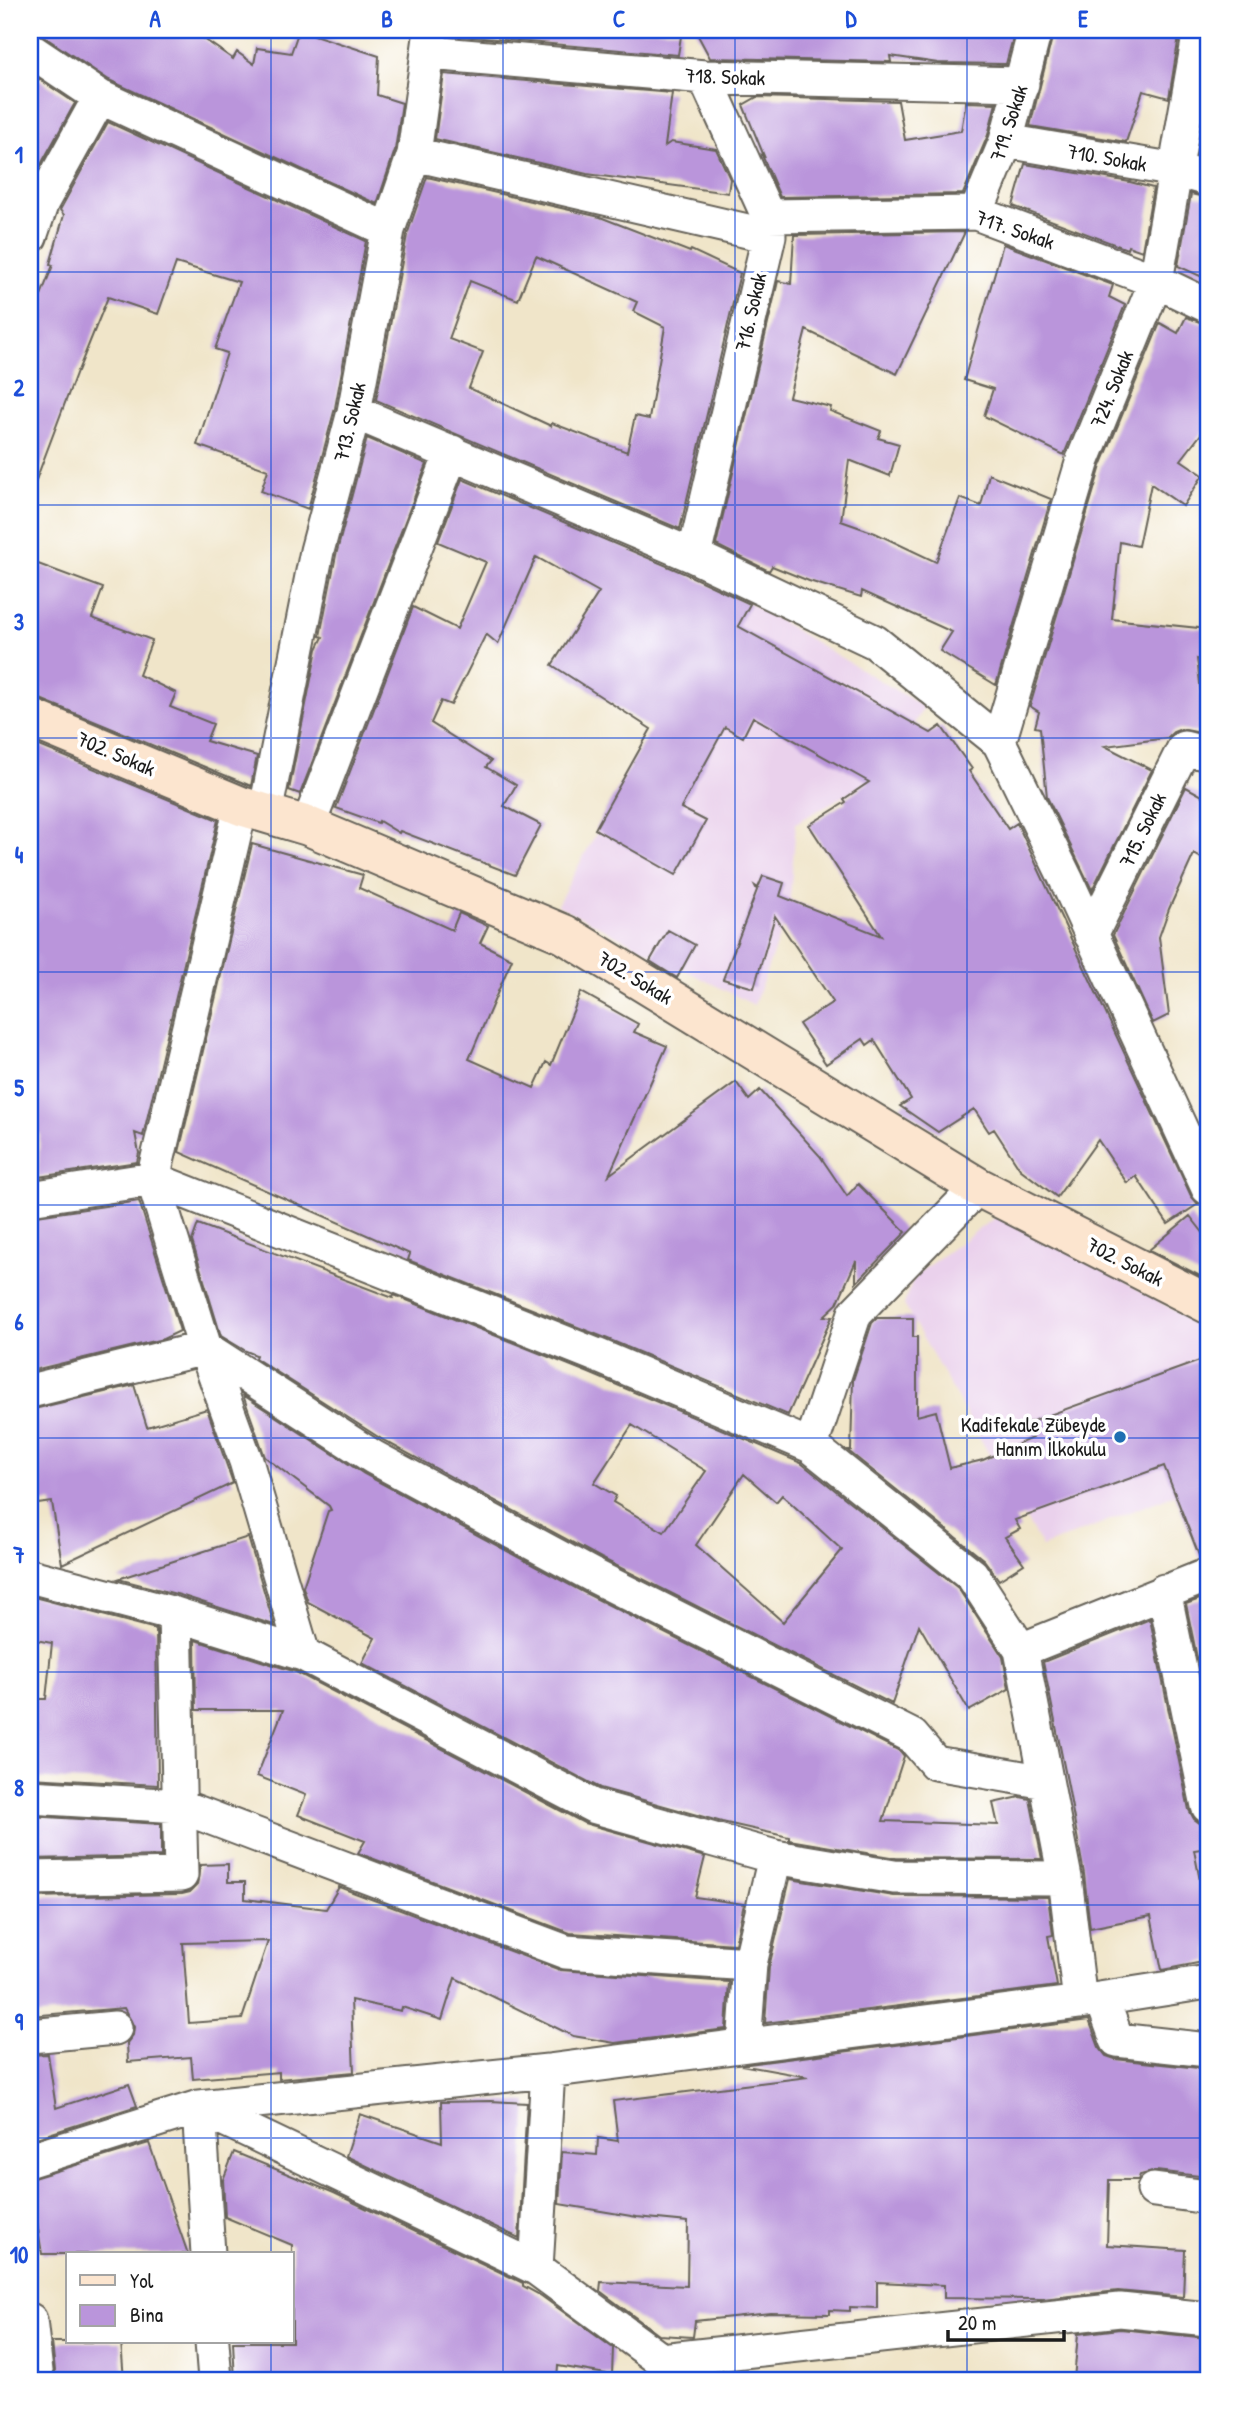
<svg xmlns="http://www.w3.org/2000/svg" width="1238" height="2410" font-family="'Patrick Hand',sans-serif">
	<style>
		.built { fill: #ead1ec }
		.building { fill: #ba95db; fill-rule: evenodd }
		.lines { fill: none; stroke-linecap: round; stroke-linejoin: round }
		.street-casing { stroke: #666259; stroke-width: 37 }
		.secondary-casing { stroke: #666259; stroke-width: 42 }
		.street { stroke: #fff; stroke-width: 33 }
		.secondary { stroke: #fce5cf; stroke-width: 38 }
		.grid { fill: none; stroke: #1d4ed8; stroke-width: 2; stroke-opacity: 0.55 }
		.poi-dot { fill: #1f6fb2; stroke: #fff; stroke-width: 2.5 }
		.labels { text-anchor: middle; stroke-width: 7; stroke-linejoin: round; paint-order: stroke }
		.street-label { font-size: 21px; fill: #1c1c1c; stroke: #fff }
		.poi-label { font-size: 21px; fill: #1c1c1c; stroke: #fff; text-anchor: end }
		.neatline { fill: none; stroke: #1d4ed8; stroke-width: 2.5 }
		.grid-label { font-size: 23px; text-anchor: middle; font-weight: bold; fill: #1d4ed8 }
	</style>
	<rect width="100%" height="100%" fill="#fff"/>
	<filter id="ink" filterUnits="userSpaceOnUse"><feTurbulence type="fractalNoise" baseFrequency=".0143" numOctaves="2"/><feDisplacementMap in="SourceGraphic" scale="14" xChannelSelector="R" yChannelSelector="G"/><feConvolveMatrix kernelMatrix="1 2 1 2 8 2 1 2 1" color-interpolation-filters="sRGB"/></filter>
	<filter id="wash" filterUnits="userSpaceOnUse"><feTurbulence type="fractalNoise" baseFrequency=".00686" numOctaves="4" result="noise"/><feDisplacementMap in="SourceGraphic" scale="28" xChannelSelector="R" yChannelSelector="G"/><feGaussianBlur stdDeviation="1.57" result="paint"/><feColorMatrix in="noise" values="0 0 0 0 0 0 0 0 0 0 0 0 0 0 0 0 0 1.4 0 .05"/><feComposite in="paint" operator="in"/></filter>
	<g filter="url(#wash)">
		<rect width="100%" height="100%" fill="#f0e5c9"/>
		<path class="built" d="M729,591L924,707L885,772L796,823L789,910L754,1005L557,905Z
			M1004,1211L1208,1330V1481L1042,1547L904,1305L914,1276Z"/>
		<g id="blocks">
			<path class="building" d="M47,30H191L233,59L237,52L254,64L257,48L291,53L299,30L379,56L377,95L402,103L395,150L377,204L109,80L43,36Z
				M450,30H682L678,55L450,35Z
				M695,30H1015L1006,64L938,63L890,56L891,62L710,58Z
				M1054,30H1180L1169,98L1143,91L1126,142L1030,126Z
				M30,73L75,103L30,184Z
				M444,74L672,93L665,146L671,142L716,149L730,179L728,193L587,174L435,139Z
				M757,97L898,101L905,140L961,131L966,102L996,103L988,135L963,194L780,197L762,155L764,156L743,105Z
				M108,122L366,241L335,408L308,509L261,491L268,470L197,445L227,353L215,349L239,282L176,263L158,314L108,297L78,371H77L33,488H30V323L53,265L50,264L64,215L60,210Z
				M1201,137L1208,138V159L1197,156Z
				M1025,164L1130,182L1153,188L1142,251L1128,246L1127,249L1013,206Z
				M427,177L600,217L690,252L691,250L740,273L680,529L376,400L407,235ZM536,256L637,302L633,311L665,327L649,419L635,416L627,452L552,423L551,426L469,388L483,352L449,339L470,281L518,300Z
				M1191,194L1208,198V285L1205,283L1207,279L1178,266Z
				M965,232L897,374L806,330L789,397L831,407L830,411L881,431L878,438L899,444L890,476L849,460L841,521L875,533L936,562L960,498L981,506L989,474L1051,499L996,685L940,651L952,632L862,591L861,597L809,581L772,566L769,571L716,545L778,281L791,284L794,235Z
				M1003,244L1113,285L1109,297L1125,305L1064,455L984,416L993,389L964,380Z
				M1186,317L1208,325V425L1181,460L1203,475L1183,506L1151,484L1138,546L1120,542L1112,619L1208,629V661L1197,659L1206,734L1181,729L1173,732L1167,738L1105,746L1152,770L1092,890L1047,797L1040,728L1035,727L1039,712L1030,706L1101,466L1160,323L1178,333Z
				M367,438L427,464L300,794L289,790L317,649L323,637L320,636L336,555Z
				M462,479L686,574L750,604L738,626L931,733L941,726L972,769L969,771L1008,829L1017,823L1191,1196L1198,1204L1168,1224L1136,1176L1127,1183L1098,1140L1057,1197L1020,1169L994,1129L989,1132L974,1109L938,1132L900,1106L911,1099L874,1040L867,1045L863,1039L826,1064L799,1024L833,1002L775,916L754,988L723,979L757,890L755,886L758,888L763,876L784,883L780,896L881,936L809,825L846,802L844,799L869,782L753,717L743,737L725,727L681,808L706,821L676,875L595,829L651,729L552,665L599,592L536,557L498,644L486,634L451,705L441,701L431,723L491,761L486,767L516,785L504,806L541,825L515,875L400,831L399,833L379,821L378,823L336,808L413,607L457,629L486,562L438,542Z
				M30,561L103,588L92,618L152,640L139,675L176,693L170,707L213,724L206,741L257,756L251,786L38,698L30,697Z
				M30,742L218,820L143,1136L135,1133L139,1153L137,1162L38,1177L40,1133H32L34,1106L30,1105Z
				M1186,787L1208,799V862L1194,854L1169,909L1159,937L1169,1015L1153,1023L1113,935Z
				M252,844L363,875L359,888L452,930L459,913L488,926L480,943L512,959L469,1059L534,1088L546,1062L551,1065L581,992L638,1024L634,1032L667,1046L609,1175L736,1082L749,1100L760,1090L820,1156L847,1196L858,1184L906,1232L856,1283V1261L837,1304L824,1316L832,1317L788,1415L603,1337L408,1260L410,1254L179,1152Z
				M668,930L695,945L677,978L650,961Z
				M139,1201L180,1331L163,1339L30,1371V1217Z
				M1190,1216L1208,1239V1280L1149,1250Z
				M198,1224L393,1298L394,1295L589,1373L801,1463L958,1588L1003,1657L1009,1689L969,1711L919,1625L892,1704L601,1558L383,1440L255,1358L256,1355L246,1351L221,1336L192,1241ZM632,1425L706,1471L664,1532L613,1502L616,1496L594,1483ZM744,1474L776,1502L782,1495L842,1550L783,1622L696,1545Z
				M877,1318H913V1337H917V1416L936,1411L950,1468L983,1460L1032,1438L1027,1423L1208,1358V1556L1200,1558L1164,1466L1015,1520L1020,1529L1005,1537L1024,1564L999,1580L984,1560L847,1450H851L853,1380L872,1323Z
				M134,1385L147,1427L207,1409L233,1483L62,1564L52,1502L30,1505V1410Z
				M243,1395L364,1474L583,1592L900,1751L904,1756L883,1821L998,1825L993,1803L1020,1797L1030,1799L1042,1859L896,1858L789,1840V1837L722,1822L600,1788L362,1663L375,1638L308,1602L303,1587L328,1511L331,1510L329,1506L265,1457Z
				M248,1537L274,1625L180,1595L118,1579Z
				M30,1596L156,1629L158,1785L30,1778V1699H46L52,1643L30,1639Z
				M1208,1596V1711L1186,1604Z
				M1150,1619L1189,1810L1194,1819L1201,1824L1208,1825V1848L1194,1850L1208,1922V1961L1162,1970L1151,1916L1090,1928L1084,1874L1068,1786L1043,1662Z
				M195,1640L296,1672L584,1823L705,1857L695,1897L744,1904L735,1944L570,1933L358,1853L365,1841L298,1815L306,1795L257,1776L283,1710H196Z
				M30,1816L161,1824V1856L30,1859Z
				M228,1864V1882H245V1899L326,1909L339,1887L560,1970L729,1982L726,2029L615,2043L573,2036L455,1978L442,2020L402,2007L401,2011L351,2000L354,2072L279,2079V2072L193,2079L191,2057L128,2062L127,2043L133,2035L134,2027L124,2008L30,2016V1897L182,1894L190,1892L197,1885L200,1865ZM268,1941L242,2019L189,2023L183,1943Z
				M790,1879L894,1896L1048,1897L1053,1935L1048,1936L1057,1986L765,2023L769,1967Z
				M1089,2020L1099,2047L1106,2056L1115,2059L1208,2069V2177L1156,2171L1140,2175L1138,2180H1109L1107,2245L1185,2250L1183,2297L1118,2291L1042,2299L944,2298V2285L877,2282V2308L850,2307V2311L830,2310V2314L770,2313L695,2321L693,2337L659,2335L600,2291L601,2282L687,2286L688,2222L637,2217L559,2204L562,2152L597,2155L598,2138L618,2141L613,2101L808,2077L741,2065Z
				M48,2054L56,2108L129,2084L137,2106L30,2140V2055Z
				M490,2101L527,2103L519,2238L346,2156L360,2114L442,2142L441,2102Z
				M149,2143L188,2254H42L30,2179Z
				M234,2152L334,2193L523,2283V2286L540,2295L613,2348L612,2375L558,2366L557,2380H235L233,2342H292V2245L225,2217L223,2180Z
				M1120,2329L1208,2338L1203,2380H1074L1078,2334Z
				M52,2342H121L124,2380H56Z"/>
		</g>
	</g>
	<g filter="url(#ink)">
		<use href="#blocks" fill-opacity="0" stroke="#666259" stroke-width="2"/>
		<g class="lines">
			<g class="street-casing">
				<path id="street" d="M30,50L100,97L388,230
					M430,53L705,77L1022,84
					M1006,141L1176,170L1208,179
					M414,154L769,236
					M976,213L1006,141L1035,30
					M768,216L976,213L1156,281L1208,306
					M30,237L42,202L100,97
					M354,412L694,556L875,642L999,742L1066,879L1208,1188
					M694,556L769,236L768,216L705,77
					M999,742L1083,460L1156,281L1200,30
					M241,806L153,1179L596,1355L811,1446L972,1575L1021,1650L1065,1878L1080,2002
					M265,814L317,551L354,412L388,230L414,154L431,30
					M308,826L452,452
					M1091,935L1184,748L1208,754
					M30,1198L153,1179L205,1348L246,1461L303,1654
					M30,1391L205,1348L373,1457L592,1575L912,1736L935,1763L1046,1782
					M811,1446L855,1313L978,1187
					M30,1576L175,1614L303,1654L593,1806L775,1857L894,1877L1065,1878
					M1164,1591L1208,1806
					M1021,1650L1208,1575
					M30,1797L180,1806L566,1952L750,1964
					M30,1878L181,1875L175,1614
					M1102,1999L1117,2040L1208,2050
					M30,2036L115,2028
					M744,2045L750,1964L775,1857
					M199,2107L536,2268L661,2360L1120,2310L1208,2319
					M199,2107L208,2254
					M30,2160L199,2107L548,2071L1080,2002L1208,1982
					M1154,2190L1208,2197
					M536,2268L548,2071
					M30,2320L37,2380
					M212,2342L215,2380"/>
			</g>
			<g class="secondary-casing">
				<path id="secondary" d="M30,718L241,806L308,826L564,934L978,1187L1208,1304"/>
			</g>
			<use href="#street" class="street"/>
			<use href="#secondary" class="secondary"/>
		</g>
	</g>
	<path class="grid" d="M271,30V2254M503,30V2380M735,30V2380M967,30V2380M30,272H1208M30,505H1208M30,738H1208M30,972H1208M30,1205H1208M30,1438H1208M30,1672H1208M30,1905H1208M30,2138H1208M271,2342V2380"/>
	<circle class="poi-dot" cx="1120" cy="1437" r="7"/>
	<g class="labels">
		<g class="street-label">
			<text transform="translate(725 77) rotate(2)" y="7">718. Sokak</text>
			<text transform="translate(1009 123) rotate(-72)" y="7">719. Sokak</text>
			<text transform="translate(1107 158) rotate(10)" y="7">710. Sokak</text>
			<text transform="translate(1015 230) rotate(19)" y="7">717. Sokak</text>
			<text transform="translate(751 312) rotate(-77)" y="7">716. Sokak</text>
			<text transform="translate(1112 389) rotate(-68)" y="7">724. Sokak</text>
			<text transform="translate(350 422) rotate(-77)" y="7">713. Sokak</text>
			<text transform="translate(116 754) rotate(23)" y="7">702. Sokak</text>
			<text transform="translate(1143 830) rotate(-64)" y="7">715. Sokak</text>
			<text transform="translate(635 978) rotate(31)" y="7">702. Sokak</text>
			<text transform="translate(1125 1262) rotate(27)" y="7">702. Sokak</text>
		</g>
		<g class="poi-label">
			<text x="1106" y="1432">Kadifekale Zübeyde<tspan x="1106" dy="24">Hanım İlkokulu</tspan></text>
		</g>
	</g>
	<rect width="1238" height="2410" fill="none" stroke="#fff" stroke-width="77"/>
	<rect x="66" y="2252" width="228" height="91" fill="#ffffff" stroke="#a4a4a4" stroke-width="2"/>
	<rect x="80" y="2275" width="35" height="10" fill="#fce5cf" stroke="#a4a4a4" stroke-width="2"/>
	<text x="130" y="2288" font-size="21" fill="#1c1c1c">Yol</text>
	<rect x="80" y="2305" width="35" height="21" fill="#ba95db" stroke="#a4a4a4" stroke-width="2"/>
	<text x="130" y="2322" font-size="21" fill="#1c1c1c">Bina</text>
	<path d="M948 2330v10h116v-10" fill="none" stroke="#1c1c1c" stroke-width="3.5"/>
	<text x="958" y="2330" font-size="21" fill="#1c1c1c" stroke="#ffffff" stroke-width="5" paint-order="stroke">20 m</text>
	<rect x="38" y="38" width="1162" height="2334" class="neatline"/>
	<g class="grid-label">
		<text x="155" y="27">A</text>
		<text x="387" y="27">B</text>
		<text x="619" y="27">C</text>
		<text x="851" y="27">D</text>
		<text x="1083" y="27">E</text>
		<text x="19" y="163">1</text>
		<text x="19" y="396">2</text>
		<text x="19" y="630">3</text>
		<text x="19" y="863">4</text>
		<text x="19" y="1096">5</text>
		<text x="19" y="1330">6</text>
		<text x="19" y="1563">7</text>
		<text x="19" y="1796">8</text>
		<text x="19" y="2030">9</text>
		<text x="19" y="2263">10</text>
	</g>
</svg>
